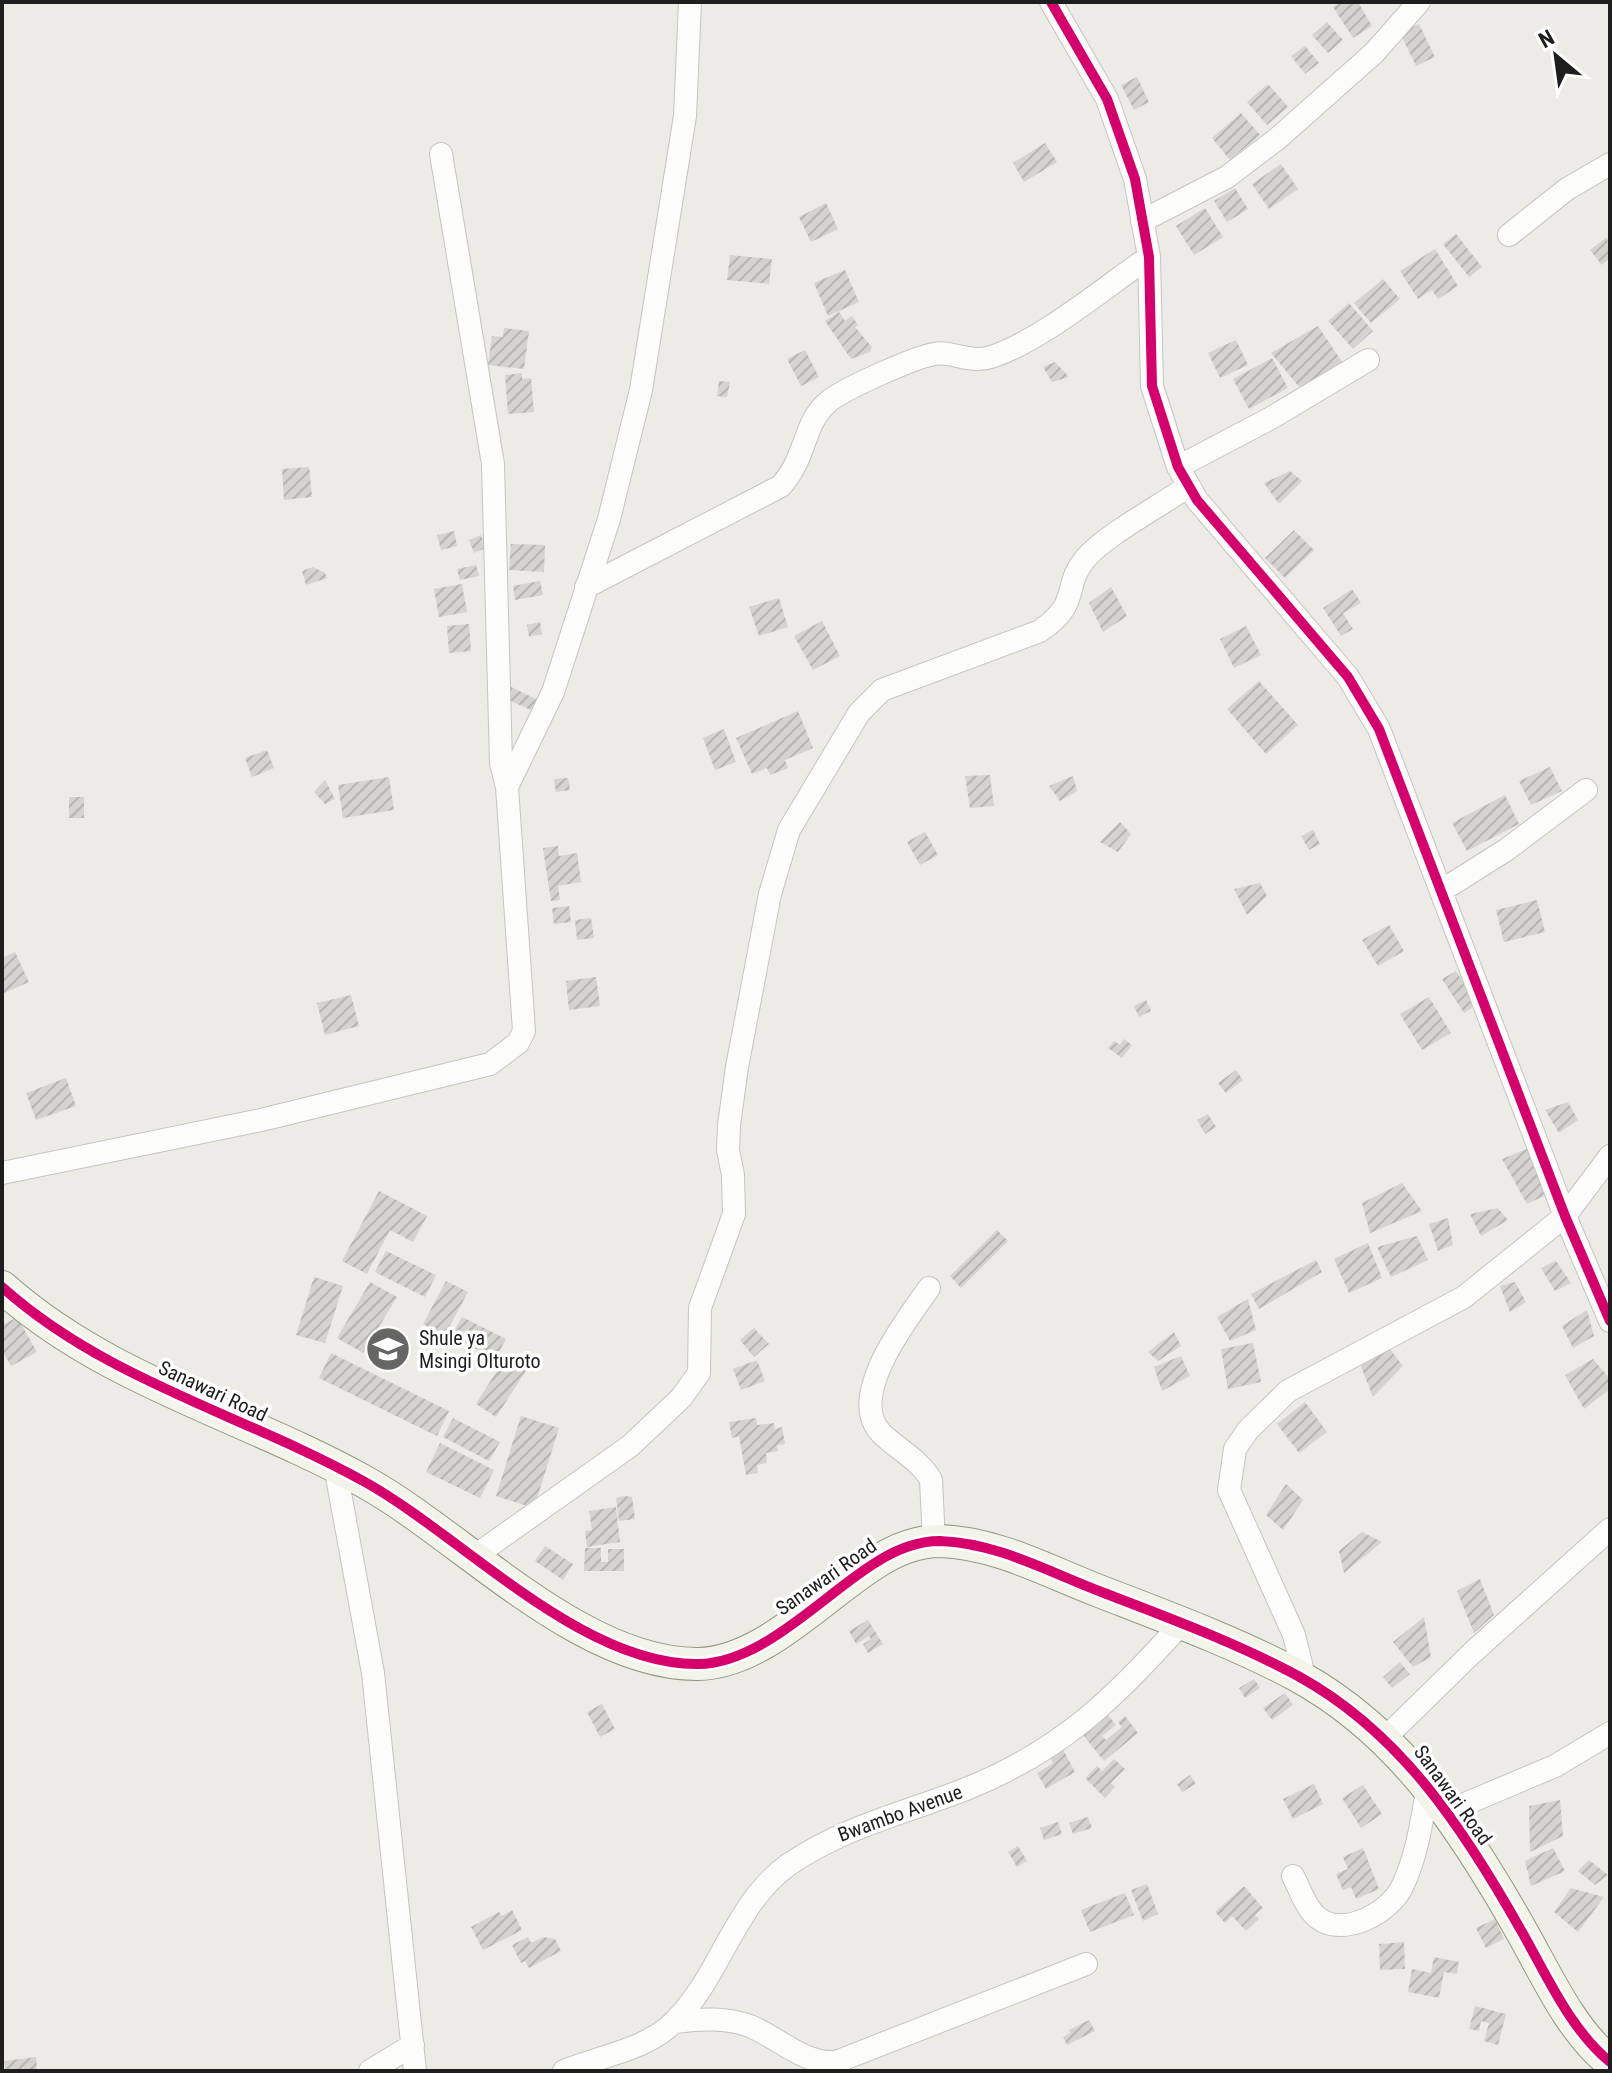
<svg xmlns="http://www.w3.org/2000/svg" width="1612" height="2073" font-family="'Roboto Condensed',sans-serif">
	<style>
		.building { fill: url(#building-hatch) }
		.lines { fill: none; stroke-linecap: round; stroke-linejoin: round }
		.street-casing { stroke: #c5c4c2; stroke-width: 24 }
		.secondary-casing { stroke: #93977e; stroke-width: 34 }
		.street { stroke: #fcfcfb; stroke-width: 22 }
		.secondary { stroke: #f2f3e9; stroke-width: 32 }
		.cycleway-casing { stroke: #fff; stroke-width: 15 }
		.cycleway { stroke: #d6006c; stroke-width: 10 }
		.labels { text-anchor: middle; stroke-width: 7; stroke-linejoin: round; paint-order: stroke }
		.poi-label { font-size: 20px; fill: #1e1e1e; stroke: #fff; text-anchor: start }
		.street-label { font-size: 20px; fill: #1e1e1e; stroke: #fff }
	</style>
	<defs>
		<pattern id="building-hatch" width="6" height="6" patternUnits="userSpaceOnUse" patternTransform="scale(2)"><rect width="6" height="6" fill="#d4d3cf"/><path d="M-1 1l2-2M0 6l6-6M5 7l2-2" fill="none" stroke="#b6b5b1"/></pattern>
	</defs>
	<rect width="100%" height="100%" fill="#ecebe6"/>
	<path class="building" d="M1341,2H1358L1372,26L1353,38L1333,7Z
		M1327,22L1343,40L1328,53L1312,35Z
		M1419,24L1435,57L1416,66L1400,33Z
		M1305,46L1319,63L1305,74L1291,56Z
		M1137,77L1149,102L1134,110L1121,85Z
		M1268,84L1288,107L1267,125L1247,102Z
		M1241,113L1260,135L1230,160L1212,138Z
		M1045,143L1057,162L1024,182L1013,163Z
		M1281,164L1298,189L1269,209L1252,184Z
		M1235,188L1248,209L1227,222L1214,201Z
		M826,203L838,229L811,242L799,217Z
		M1205,208L1223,237L1194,255L1176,226Z
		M1456,234L1482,267L1469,277L1443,244Z
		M1607,237L1610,258L1602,265L1590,250Z
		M1435,249L1458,286L1438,299L1432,290L1418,299L1400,271Z
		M730,255L772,259L769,284L727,280Z
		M845,270L859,302L828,316L814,283Z
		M1383,279L1400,299L1371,323L1354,303Z
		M1349,303L1373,331L1353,349L1328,321Z
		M839,312L845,321L852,316L858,325L855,327L872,347L870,352L851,359L825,321Z
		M1318,326L1342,362L1300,388L1271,353Z
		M504,328L529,331L524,369L488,365L492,336L503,337Z
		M1236,340L1248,365L1220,378L1208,353Z
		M805,350L819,377L801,386L787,359Z
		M1272,358L1288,388L1249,409L1233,379Z
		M1055,362L1069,377L1052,382L1043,367Z
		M522,373V379L531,378L534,412L508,414L505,375Z
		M719,381L730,382L727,397L717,396Z
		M309,467L312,497L284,500L282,469Z
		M1290,471L1302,481L1279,504L1264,483Z
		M1294,530L1314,550L1285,578L1265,558Z
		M454,531L457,546L441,550L437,535Z
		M481,535L486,548L474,553L469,540Z
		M511,544L545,545L544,572L509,570Z
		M476,565L479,576L460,580L457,569Z
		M313,567L325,573L327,578L306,585L302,571Z
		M540,581L543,595L515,600L513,586Z
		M462,584L467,612L439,617L434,589Z
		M1111,587L1127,616L1103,632L1089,603Z
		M1352,589L1361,603L1343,613L1353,629L1341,636L1323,608Z
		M779,598L788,627L759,636L749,607Z
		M822,621L840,656L813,670L794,636Z
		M540,622L542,634L529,637L527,625Z
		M469,624L471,651L449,653L447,626Z
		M1246,626L1261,655L1234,668L1220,639Z
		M1259,681L1298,725L1266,754L1227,709Z
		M509,686L538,700L533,711L511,701L509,706Z
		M798,711L813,748L785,760L788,768L770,775L767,768L752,774L736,738Z
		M724,729L736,762L715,770L703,738Z
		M267,750L274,768L252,777L245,758Z
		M1550,767L1562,791L1531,805L1519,781Z
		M990,775L994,806L970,808L965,776Z
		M1073,776L1077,791L1060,801L1049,786Z
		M389,777L394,810L343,818L338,785Z
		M568,778L570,790L556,792L554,779Z
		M325,780L335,799L325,804L314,792Z
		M1505,795L1519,824L1467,851L1452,823Z
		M69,797H84V818H69Z
		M1120,822L1131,834L1118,852L1100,842Z
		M1313,830L1320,844L1309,850L1301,836Z
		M925,832L938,855L920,865L907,842Z
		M558,846L559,856L577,853L581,882L558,886L560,900L551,901L543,848Z
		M1260,883L1267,896L1247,915L1234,889Z
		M1537,900L1545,932L1504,942L1496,910Z
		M569,906L571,922L554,924L552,908Z
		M591,918L594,938L577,940L575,920Z
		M1389,925L1404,951L1378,966L1362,940Z
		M15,952L29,982L2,994V958Z
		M1456,971L1478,1004L1464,1013L1442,979Z
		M596,977L600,1006L569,1010L566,981Z
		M351,995L359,1026L325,1035L317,1003Z
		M1429,997L1451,1033L1422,1050L1400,1014Z
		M1146,1000L1151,1011L1139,1017L1134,1006Z
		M1124,1039L1132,1045L1122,1058L1108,1048L1114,1041L1120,1045Z
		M1236,1070L1243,1080L1226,1093L1218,1083Z
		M66,1078L76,1106L36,1120L26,1093Z
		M1568,1102L1578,1120L1559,1133L1545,1110Z
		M1208,1114L1216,1127L1205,1134L1197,1120Z
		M1529,1148L1548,1194L1527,1204L1502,1159Z
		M1402,1183L1422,1211L1370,1233L1362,1203Z
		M379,1191L427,1216L413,1242L390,1230L367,1274L342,1261Z
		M1498,1208L1508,1220L1481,1236L1470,1214Z
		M1448,1218L1453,1245L1438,1251L1429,1224Z
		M997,1230L1008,1241L961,1288L950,1276Z
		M1417,1236L1428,1260L1391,1277L1377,1247Z
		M1368,1243L1382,1278L1349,1293L1334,1259Z
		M386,1251L436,1275L425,1297L375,1272Z
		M1316,1260L1322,1272L1259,1309L1251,1294Z
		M1556,1261L1571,1283L1555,1291L1541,1268Z
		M314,1277L343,1286L325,1343L296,1335Z
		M446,1281L468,1292L445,1335L423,1324Z
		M370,1282L397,1297L363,1353L337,1338Z
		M1515,1282L1526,1302L1510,1312L1500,1286Z
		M1248,1299L1256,1330L1230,1341L1217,1317Z
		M1587,1310L1594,1336L1573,1348L1562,1326Z
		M17,1317L37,1352L11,1366L2,1351V1318L5,1324Z
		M462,1317L506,1339L495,1359L451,1336Z
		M754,1328L769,1344L754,1357L740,1340Z
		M1174,1332L1181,1346L1158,1361L1148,1352Z
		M1383,1340L1403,1366L1373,1397L1358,1359Z
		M1253,1343L1261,1382L1228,1389L1221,1349Z
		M331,1353L449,1411L437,1436L319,1378Z
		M508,1353L529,1366L496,1417L476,1404Z
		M1181,1356L1190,1376L1162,1391L1154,1367Z
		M1593,1359L1610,1379V1389L1584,1409L1565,1375Z
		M757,1360L765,1381L741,1390L733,1369Z
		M1305,1402L1327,1432L1299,1453L1277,1424Z
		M521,1416L559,1428L534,1508L496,1496Z
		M453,1418L500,1442L489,1461L443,1437Z
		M756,1418L757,1425L774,1423L775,1429L782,1427L785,1444L777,1445L778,1451L766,1453L767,1463L757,1465L758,1473L746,1475L739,1436L732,1438L729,1422Z
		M440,1443L494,1470L480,1498L426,1472Z
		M1286,1484L1303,1500L1283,1530L1266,1515Z
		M624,1496L632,1497L635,1519L619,1521L616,1498Z
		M616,1507L620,1542L587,1547L585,1531L592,1530L589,1511Z
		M1362,1532L1382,1542L1344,1573L1339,1551Z
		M545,1546L573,1564L563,1580L535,1561Z
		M585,1548H601V1562H608V1549H624V1571H584Z
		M1480,1579L1494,1615L1474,1633L1457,1591Z
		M1424,1617L1431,1657L1413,1667L1393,1642Z
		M868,1620L883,1644L868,1653L863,1644L871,1639L869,1636L856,1644L849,1631Z
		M1400,1662L1410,1674L1392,1688L1383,1677Z
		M1254,1679L1260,1688L1245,1698L1239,1688Z
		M1285,1693L1293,1705L1272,1720L1263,1708Z
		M602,1704L615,1729L600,1737L587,1712Z
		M1108,1715L1116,1725L1102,1736L1106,1740L1122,1727L1118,1722L1125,1716L1138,1733L1104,1761L1083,1735Z
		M1061,1746L1075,1772L1046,1789L1037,1773L1053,1763L1048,1754Z
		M1114,1759L1125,1769L1111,1783L1115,1787L1105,1798L1085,1778L1097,1766L1102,1771Z
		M1190,1775L1196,1784L1182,1792L1177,1784Z
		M1314,1784L1323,1804L1293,1819L1283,1799Z
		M1363,1785L1382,1814L1361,1828L1342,1798Z
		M1560,1800L1563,1836L1530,1852L1529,1806Z
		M1088,1817L1092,1828L1073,1834L1069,1823Z
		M1058,1822L1062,1834L1044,1840L1040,1828Z
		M1018,1846L1027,1861L1017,1867L1008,1852Z
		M1363,1848L1379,1889L1356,1899L1351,1887L1343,1890L1336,1874L1348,1869L1343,1857Z
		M1553,1848L1565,1871L1531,1886L1525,1861Z
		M1589,1860L1608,1875L1595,1885L1578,1871Z
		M1147,1884L1158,1914L1143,1921L1131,1890Z
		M1244,1886L1263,1908L1255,1915L1259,1919L1246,1931L1232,1916L1225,1923L1215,1912Z
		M1571,1888L1604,1897L1578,1932L1554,1912Z
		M1125,1893L1134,1915L1090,1932L1081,1910Z
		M512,1910L522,1930L483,1950L471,1927L499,1912L502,1916Z
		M1495,1919L1504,1939L1486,1948L1476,1928Z
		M528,1937L531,1943L543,1937L555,1939L561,1951L529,1968L525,1961L521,1963L512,1945Z
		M1404,1942L1405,1969L1380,1970L1379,1944Z
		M1434,1957L1459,1962L1457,1974L1444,1972L1439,1998L1408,1992L1412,1969L1431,1973Z
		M1475,2006L1506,2014L1498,2045L1484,2041L1489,2023L1481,2021L1479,2031L1469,2029Z
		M1089,2020L1095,2031L1067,2045L1063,2037L1070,2033L1069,2030Z
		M36,2057L37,2071H5L4,2061Z"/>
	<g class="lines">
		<g class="street-casing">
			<path id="street" d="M1051,2L1107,99L1135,179L1149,257L1152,386L1178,467L1197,500L1348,677L1379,729L1565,1216L1610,1321
				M1142,221L1227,177L1277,139L1374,53L1419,2
				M1509,235L1567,189L1610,164
				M1178,467L1271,418L1368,360
				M586,587L781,486C807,457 803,423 828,402C843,389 913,358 934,354C953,350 969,365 994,356C1043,339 1105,287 1149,257
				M507,787L553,692L609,519L641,390L685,116L690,2
				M1441,891L1506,850L1586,790
				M2,1173L261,1120L490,1064L518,1043L524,1031L507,787L501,763L493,464L441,154
				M929,1288C907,1320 846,1396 881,1433C897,1449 920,1460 931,1480L934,1541
				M335,1466L373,1673L415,2071
				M472,1558L630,1446L681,1398L699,1373L700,1308L734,1214L733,1175L728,1150L729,1125L737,1067L770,894L789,830L859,713L882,690L1040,631C1082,602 1062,587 1085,559C1104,536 1160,506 1187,487
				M1305,1680L1294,1635L1229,1490L1235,1449L1248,1430L1288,1391L1464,1297L1565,1216L1610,1156
				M1385,1738L1472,1653L1610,1529
				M1446,1812L1555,1766L1610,1733
				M1293,1876C1300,1889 1306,1909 1318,1918C1344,1938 1390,1912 1402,1887C1417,1857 1422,1819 1428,1786
				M674,2022C699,2019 725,2017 750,2026C779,2038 803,2064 836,2062L1086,1964
				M370,2071L413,2045
				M564,2071C600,2056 646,2050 674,2022C720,1977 734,1904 788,1865C843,1827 905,1813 966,1789C1061,1751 1114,1699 1181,1624"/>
		</g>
		<g class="secondary-casing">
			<path id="secondary" d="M2,1287C107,1381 245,1415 365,1482C462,1536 581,1665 698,1664C763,1663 823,1595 875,1563C895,1550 916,1541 940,1541C997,1543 1047,1571 1099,1591C1166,1617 1235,1642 1298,1676C1402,1733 1465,1831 1522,1932C1547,1976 1570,2029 1610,2062"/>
		</g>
		<use href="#street" class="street"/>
		<use href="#secondary" class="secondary"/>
		<g class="cycleway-casing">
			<path id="cycleway" d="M1051,2L1107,99L1135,179L1149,257L1152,386L1178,467L1197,500L1348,677L1379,729L1565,1216L1610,1321
				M2,1287C107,1381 245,1415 365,1482C462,1536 581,1665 698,1664C763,1663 823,1595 875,1563C895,1550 916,1541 940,1541C997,1543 1047,1571 1099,1591C1166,1617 1235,1642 1298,1676C1402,1733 1465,1831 1522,1932C1547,1976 1570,2029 1610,2062"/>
		</g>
		<use href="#cycleway" class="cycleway"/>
	</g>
	<defs>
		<g id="school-disc" transform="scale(2.3)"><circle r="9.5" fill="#666664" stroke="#fff"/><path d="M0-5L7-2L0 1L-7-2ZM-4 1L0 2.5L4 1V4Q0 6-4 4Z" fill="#fff"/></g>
	</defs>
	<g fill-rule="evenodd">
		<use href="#school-disc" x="388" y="1349"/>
	</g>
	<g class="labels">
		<g class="poi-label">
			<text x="419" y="1345">Shule ya<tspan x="419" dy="23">Msingi Olturoto</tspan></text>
		</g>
		<g class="street-label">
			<text transform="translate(213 1391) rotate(25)" y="7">Sanawari Road</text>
			<text transform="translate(826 1577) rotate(-35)" y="7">Sanawari Road</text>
			<text transform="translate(1453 1795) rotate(54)" y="7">Sanawari Road</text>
			<text transform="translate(900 1813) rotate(-20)" y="7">Bwambo Avenue</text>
		</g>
	</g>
	<rect width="1612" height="2073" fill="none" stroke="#1e1e1e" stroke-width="8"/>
	<g transform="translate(1556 56) rotate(331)" stroke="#ffffff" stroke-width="6" paint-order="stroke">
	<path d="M0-6L14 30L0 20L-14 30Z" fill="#1e1e1e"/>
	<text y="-12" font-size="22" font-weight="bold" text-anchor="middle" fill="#1e1e1e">N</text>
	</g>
</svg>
